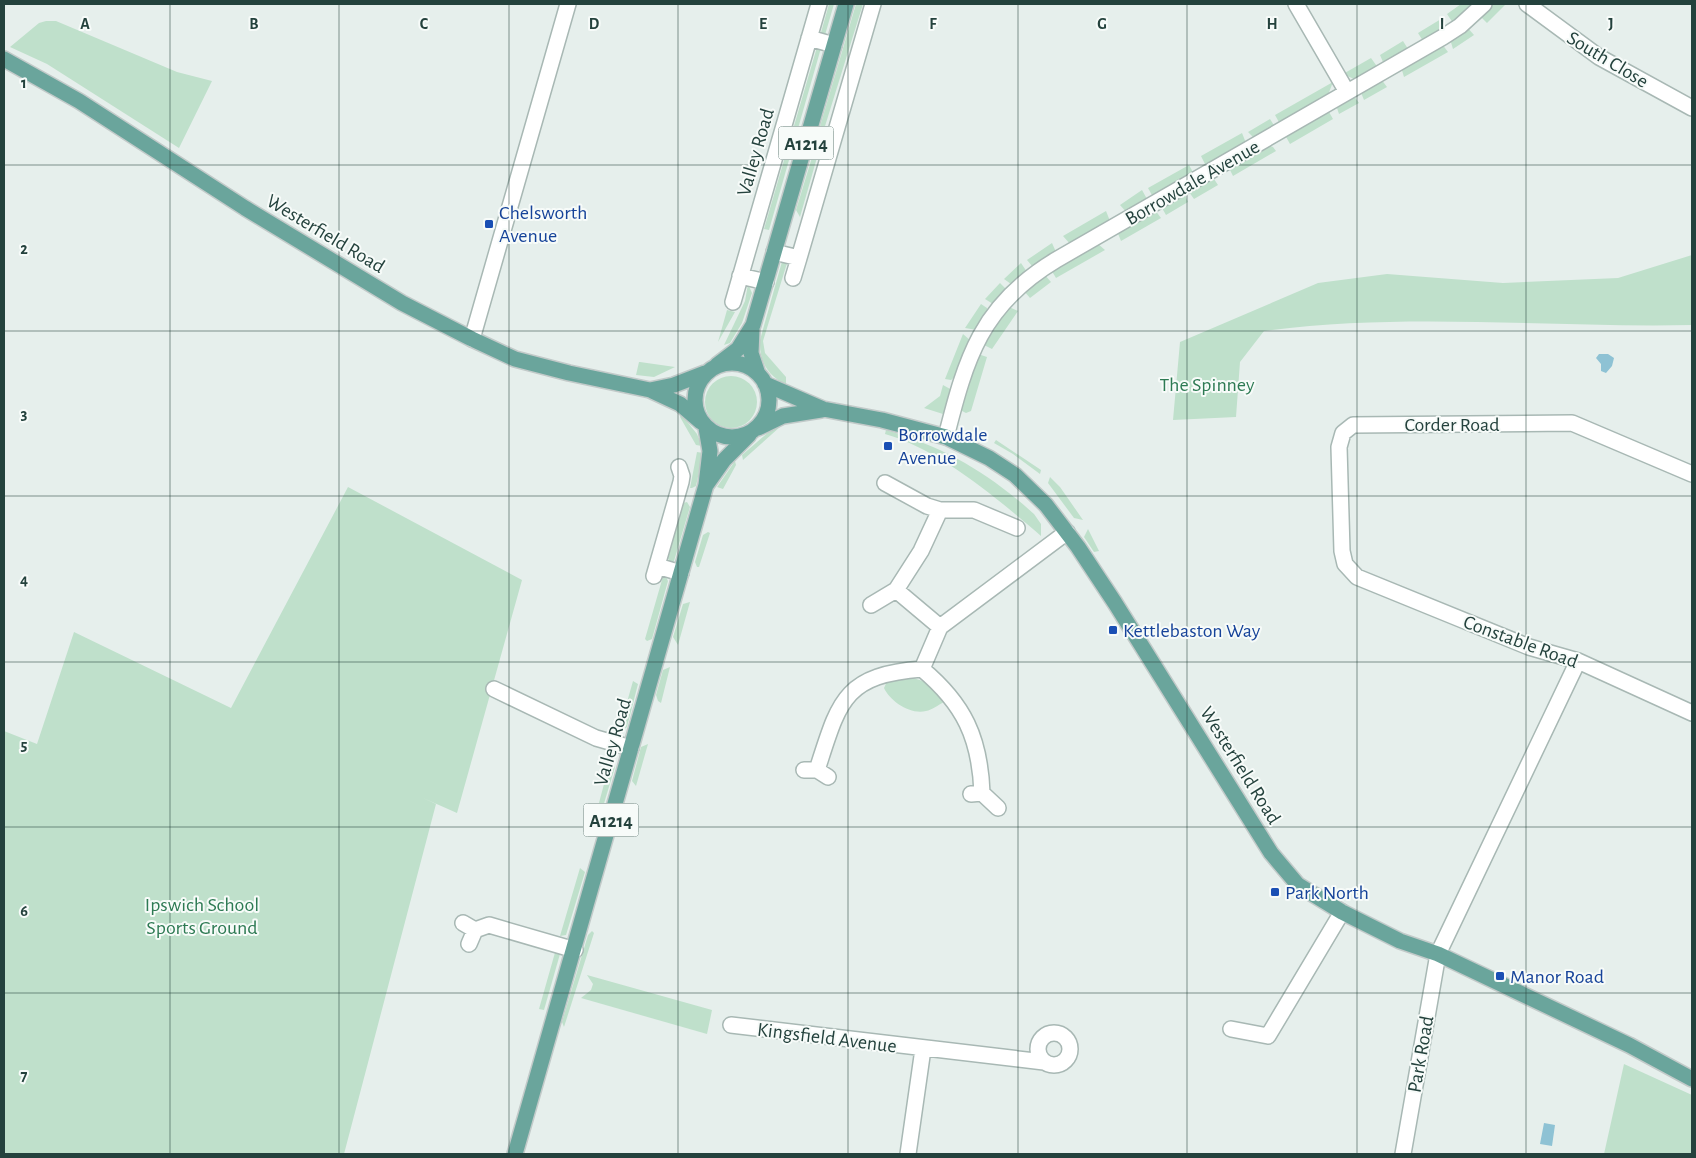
<svg xmlns="http://www.w3.org/2000/svg" width="1696" height="1158" font-family="'Alegreya Sans',sans-serif">
	<style>
		.green { fill: #bfe0cb }
		.water { fill: #8ec2d4 }
		.lines { fill: none; stroke-linecap: round; stroke-linejoin: round }
		.minor-casing { stroke: #a8b8b4; stroke-width: 18 }
		.major-casing { stroke: #c2cac9; stroke-width: 18 }
		.minor { stroke: #fff; stroke-width: 15 }
		.major { stroke: #6aa59c; stroke-width: 15 }
		.grid { fill: none; stroke: #24423d; stroke-width: 1; stroke-opacity: 0.55 }
		.transit-dot { fill: #1a4fb4; stroke: #f7fbf9; stroke-width: 2 }
		.labels { text-anchor: middle; stroke-width: 4; stroke-linejoin: round; paint-order: stroke }
		.shield { fill: #f7fbf9; stroke: #637a75; stroke-width: 1 }
		.shield-label { font-size: 19px; font-weight: bold; fill: #24423d }
		.street-label { font-size: 20px; fill: #24423d; stroke: #f7fbf9 }
		.transit-label { font-size: 20px; fill: #164399; stroke: #f7fbf9; text-anchor: start }
		.park-label { font-size: 20px; fill: #2d7a53; stroke: #f7fbf9 }
		.grid-label { font-size: 16px; text-anchor: middle; font-weight: bold; fill: #24423d; stroke: #f7fbf9; stroke-width: 4; stroke-linejoin: round; paint-order: stroke }
	</style>
	<rect width="100%" height="100%" fill="#e6efec"/>
	<path class="green" d="M829,4H834L825,35L820,36Z
		M856,4H863L821,139L816,140Z
		M1461,4H1477L1453,23L1447,14Z
		M1492,4H1506L1487,23L1480,16Z
		M1441,19L1447,28L1423,41L1418,33Z
		M46,21H56L177,72L212,81L179,148L47,64L10,47L39,23Z
		M1467,27L1474,35L1453,49L1450,39Z
		M1403,41L1408,49L1386,62H1383L1380,55Z
		M1442,44L1448,52L1404,77L1401,67Z
		M817,47L821,48L769,230L764,229Z
		M1371,58L1376,65V68L1354,79L1343,74Z
		M1381,79L1387,87L1364,100L1360,90Z
		M1333,82L1328,95L1280,124L1275,115Z
		M1354,96L1359,103L1339,114L1336,105Z
		M1325,112H1329L1333,119L1290,144L1285,135Z
		M1270,119L1275,127L1255,139L1248,132Z
		M1242,133L1246,143L1206,166L1201,156Z
		M1268,145L1273,147L1276,151L1233,176L1229,168Z
		M813,154H818L800,217L796,210Z
		M1189,165L1194,174L1153,197L1148,188Z
		M1212,176L1218,185L1194,199L1189,192L1191,188Z
		M1142,190L1147,199L1127,213L1120,205Z
		M1182,195H1185L1188,202L1166,215L1162,208L1164,204Z
		M1155,210L1161,218L1121,241L1117,231Z
		M1106,211L1110,221L1071,245L1063,236Z
		M1052,243L1056,252L1035,265L1032,266L1027,260Z
		M1097,243L1105,250L1056,278L1053,273V268Z
		M1692,255V325C1550,328 1405,312 1264,331L1240,362L1236,417L1173,420L1180,342L1318,283L1387,274L1503,283L1618,278Z
		M783,258L788,260L763,341L765,353L786,377V385C767,375 759,361 760,340Z
		M1021,263L1027,272L1011,284L1004,279Z
		M1044,274L1051,282L1030,298L1024,291Z
		M1000,283L1007,290L993,304L985,299Z
		M748,284L752,293L742,323L730,343L724,345L745,301Z
		M981,304L987,308V313L977,330L965,328Z
		M1009,307L1018,311L992,349L982,344Z
		M727,310L735,312L718,342Z
		M963,334L971,341L956,376L951,380L945,379Z
		M978,354L987,357L971,411L966,413L960,410L966,383Z
		M639,362H640L675,367L654,377L636,375Z
		M705 402a26 26 0 1 1 52 0a26 26 0 1 1-52 0Z
		M943,385L952,390L945,412L943,414L924,408L940,396Z
		M681,414L697,434L702,446L696,445L680,417Z
		M778,424L781,426L743,460L742,455Z
		M886,430C946,448 987,472 1034,514L1041,524V536C998,499 939,449 885,434Z
		M996,440L1041,470L1040,474L1013,454L994,443Z
		M697,452L703,453L696,486L692,488H690Z
		M735,461L736,465L723,489L717,487Z
		M1050,477L1060,487L1083,520L1074,518L1048,483Z
		M348,487L522,580L457,813L423,798L436,804L344,1154H4V731L37,744L74,632L231,708Z
		M687,502L690,507L674,561L670,563L668,558L683,503Z
		M1088,529L1099,551L1094,552L1084,537Z
		M708,532L710,533L699,567H697L695,562L703,535Z
		M664,573L668,581L652,639L647,641L645,639Z
		M690,602L678,645L673,637L683,604Z
		M670,667L661,703L658,701L656,695L663,670Z
		M908,677C926,680 934,687 944,702C938,705 932,710 926,711C910,715 890,701 884,688L888,679Z
		M633,681L638,684L627,727L618,734Z
		M648,744L636,786L632,781L641,747Z
		M611,758L615,767L602,810L596,814Z
		M580,868L585,872L566,935L560,936Z
		M592,931L594,933L564,1027L562,1022L588,935Z
		M556,949L560,954L544,1010L539,1009Z
		M587,975L712,1010L707,1034L581,998L591,990L593,984Z
		M1624,1064L1692,1095V1154H1604Z"/>
	<path class="water" d="M1599,354H1608L1614,358L1612,366L1606,373L1601,371V364L1596,358Z
		M1544,1123L1555,1125L1552,1146L1540,1144Z"/>
	<g class="lines">
		<g class="minor-casing">
			<path id="minor" d="M1296,4L1347,92
				M1527,4L1599,57L1692,108
				M809,38L834,45
				M774,252L799,258L873,4
				M740,276L766,282
				M793,278L799,258
				M733,302L819,4
				M472,339L568,4
				M946,437C966,358 981,305 1056,260L1443,37L1460,26L1484,4
				M1692,474L1572,423L1353,425L1343,433L1339,447L1342,551L1345,564L1357,577L1529,647L1578,661L1692,713
				M885,483L927,506L940,510H974L1017,528
				M657,566L681,573
				M654,576L681,482L682,476L679,467
				M871,605L896,590
				M940,627L896,590L921,551L940,510
				M922,669L940,627L1067,532
				M494,689L596,738L631,748
				M804,770H817L828,777
				M817,770C839,702 843,675 922,669C964,704 980,738 982,793
				M971,794L982,793L998,808
				M463,923L475,930L489,925L575,950
				M469,944L475,930
				M731,1025L1044,1062
				M1231,1029L1268,1036L1342,912
				M1038 1049a16 16 0 1 1 32 0a16 16 0 1 1-32 0Z
				M908,1154L923,1049
				M1403,1154L1438,954L1578,661"/>
		</g>
		<g class="major-casing">
			<path id="major" d="M4,59L79,101L245,208L402,303L472,339L515,359L569,373L650,390L680,404L701,422
				M752,329L751,353L758,374
				M695 400a37 37 0 1 1 74 0a37 37 0 1 1-74 0Z
				M717,365L738,349L753,325L846,4
				M765,384L823,409L882,420L946,437L989,458L1015,475L1046,505L1078,547L1115,603L1271,853L1298,885L1342,912L1400,941L1438,954L1629,1045L1692,1079
				M650,390L674,385L705,373
				M758,428L783,416L821,410
				M707,484L724,460L749,435
				M515,1154L706,485L710,451L706,428"/>
		</g>
		<use href="#minor" class="minor"/>
		<use href="#major" class="major"/>
	</g>
	<path class="grid" d="M170,4V1154M339,4V1154M509,4V1154M678,4V1154M848,4V1154M1018,4V1154M1187,4V1154M1357,4V1154M1526,4V1154M4,165H1692M4,331H1692M4,496H1692M4,662H1692M4,827H1692M4,993H1692"/>
	<g class="transit-dot">
		<rect x="484" y="219" width="10" height="10" rx="2.5"/>
		<rect x="883" y="441" width="10" height="10" rx="2.5"/>
		<rect x="1108" y="625" width="10" height="10" rx="2.5"/>
		<rect x="1270" y="887" width="10" height="10" rx="2.5"/>
		<rect x="1495" y="971" width="10" height="10" rx="2.5"/>
	</g>
	<g class="labels">
		<g class="shield">
			<rect x="778.5" y="126.5" width="55" height="33" rx="4"/>
			<rect x="583.5" y="803.5" width="55" height="33" rx="4"/>
		</g>
		<g class="shield-label">
			<text x="806" y="150">A1214</text>
			<text x="611" y="827">A1214</text>
		</g>
		<g class="street-label">
			<text transform="translate(1608 59) rotate(31)" y="7">South Close</text>
			<text transform="translate(755 152) rotate(-74)" y="7">Valley Road</text>
			<text transform="translate(1192 182) rotate(-30)" y="7">Borrowdale Avenue</text>
			<text transform="translate(326 233) rotate(31)" y="7">Westerfield Road</text>
			<text x="1452" y="431">Corder Road</text>
			<text transform="translate(1521 641) rotate(20)" y="7">Constable Road</text>
			<text transform="translate(612 742) rotate(-74)" y="7">Valley Road</text>
			<text transform="translate(1241 765) rotate(58)" y="7">Westerfield Road</text>
			<text transform="translate(827 1037) rotate(7)" y="7">Kingsfield Avenue</text>
			<text transform="translate(1420 1054) rotate(-80)" y="7">Park Road</text>
		</g>
		<g class="transit-label">
			<text x="499" y="219">Chelsworth<tspan x="499" dy="23">Avenue</tspan></text>
			<text x="898" y="441">Borrowdale<tspan x="898" dy="23">Avenue</tspan></text>
			<text x="1123" y="637">Kettlebaston Way</text>
			<text x="1285" y="899">Park North</text>
			<text x="1510" y="983">Manor Road</text>
		</g>
		<g class="park-label">
			<text x="1207" y="391">The Spinney</text>
			<text x="202" y="911">Ipswich School<tspan x="202" dy="23">Sports Ground</tspan></text>
		</g>
	</g>
	<g class="grid-label">
		<text x="85" y="29">A</text>
		<text x="254" y="29">B</text>
		<text x="424" y="29">C</text>
		<text x="594" y="29">D</text>
		<text x="763" y="29">E</text>
		<text x="933" y="29">F</text>
		<text x="1102" y="29">G</text>
		<text x="1272" y="29">H</text>
		<text x="1442" y="29">I</text>
		<text x="1611" y="29">J</text>
		<text x="24" y="88">1</text>
		<text x="24" y="254">2</text>
		<text x="24" y="419">3</text>
		<text x="24" y="585">4</text>
		<text x="24" y="750">5</text>
		<text x="24" y="916">6</text>
		<text x="24" y="1081">7</text>
	</g>
	<rect width="1696" height="1158" fill="none" stroke="#24423d" stroke-width="10"/>
</svg>
